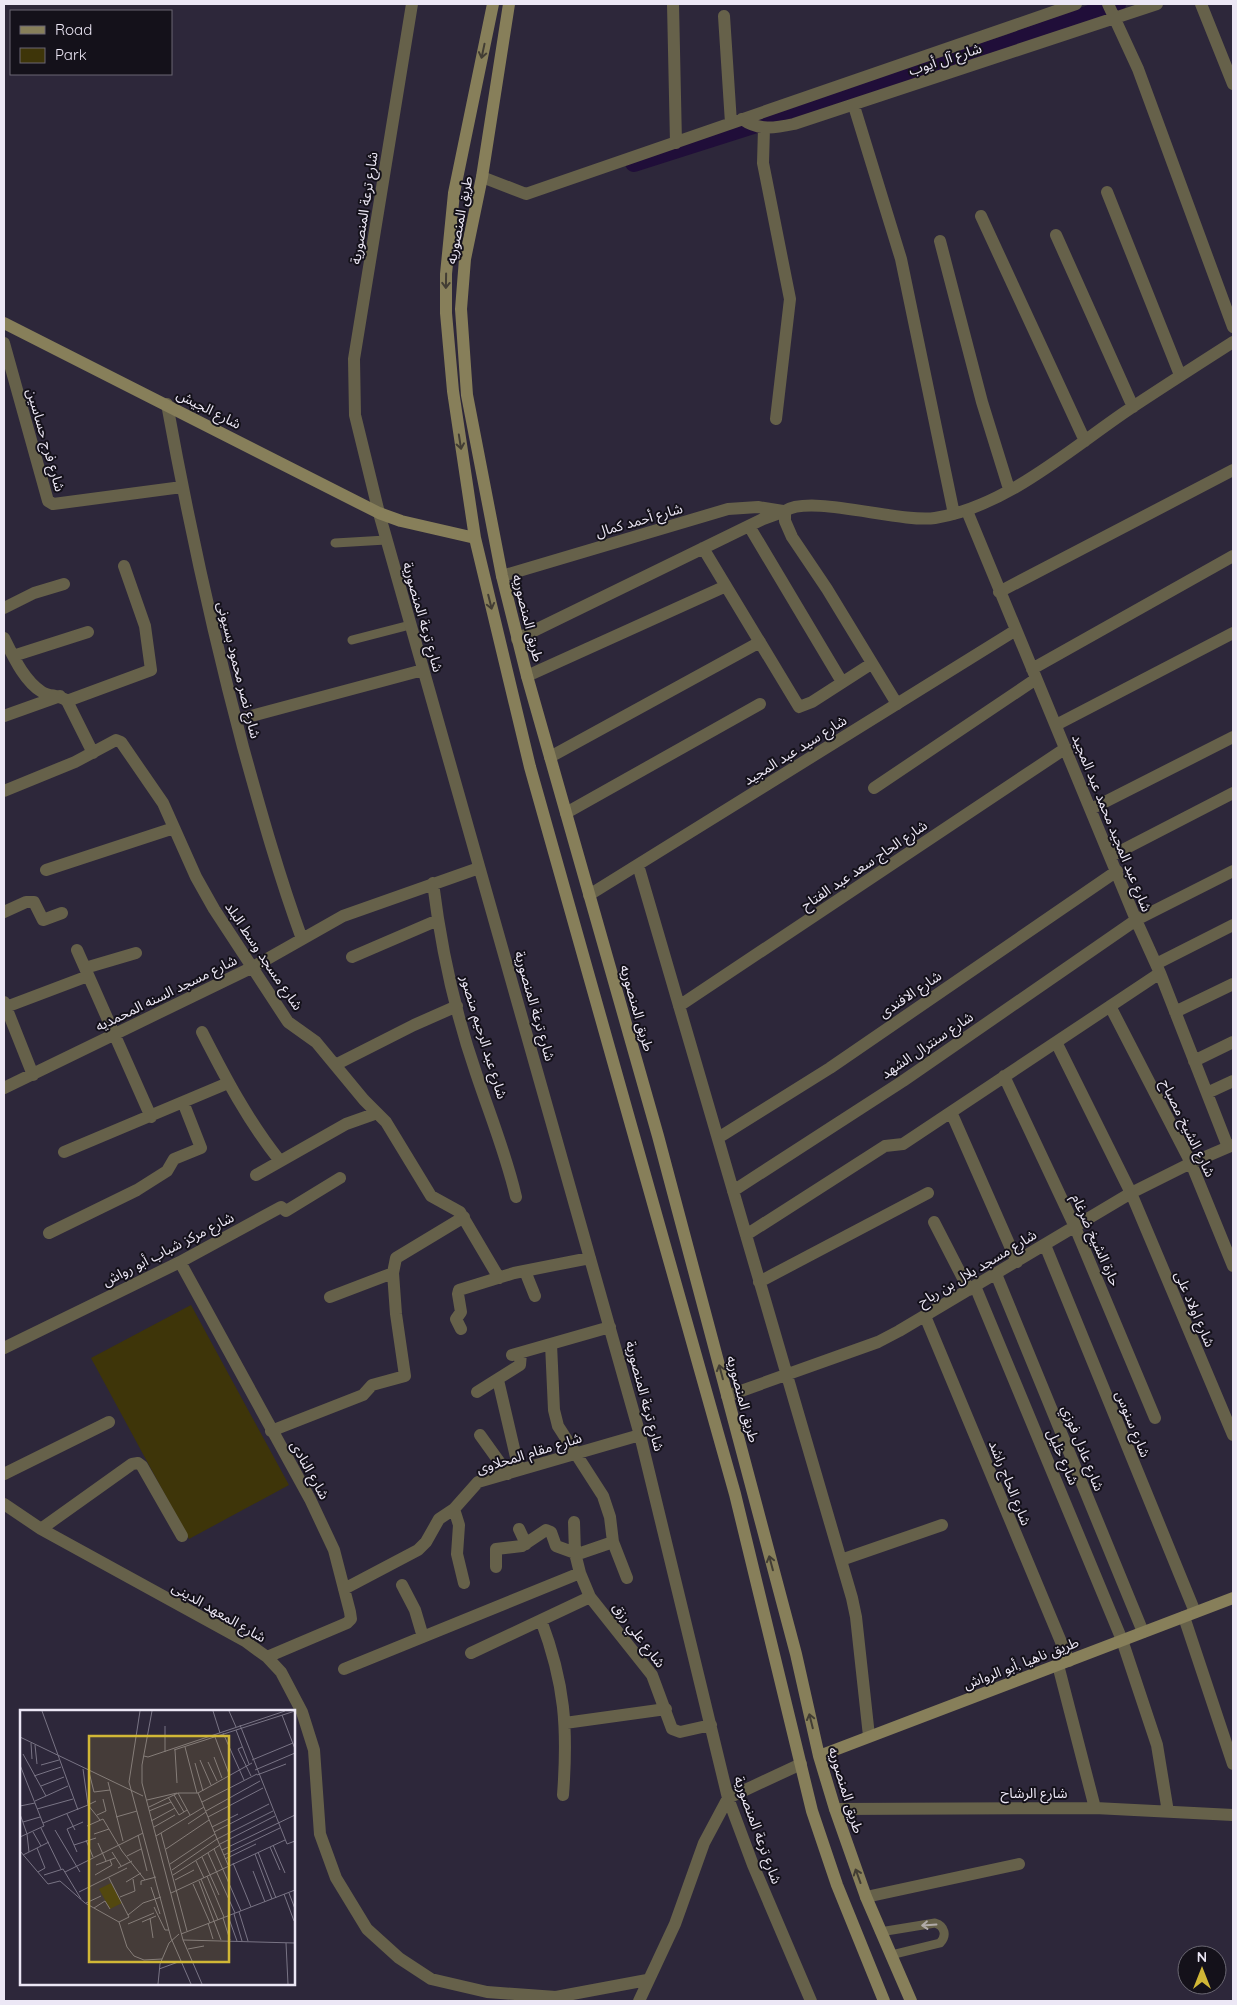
<svg xmlns="http://www.w3.org/2000/svg" width="1237" height="2005" font-family="Quicksand,'Noto Sans Arabic',sans-serif">
	<style>
		.green { fill: #3e3509 }
		.lines { fill: none; stroke-linecap: round; stroke-linejoin: round }
		.canal { stroke: #200e39; stroke-width: 18 }
		.lane { stroke: #66614a; stroke-width: 9 }
		.street { stroke: #66614a; stroke-width: 12 }
		.secondary { stroke: #877f5a; stroke-width: 12 }
		.oneway { stroke: #423d34 }
		.oneway2 { stroke: #b0aba8 }
		.labels { text-anchor: middle; stroke-width: 4; stroke-linejoin: round; paint-order: stroke }
		.street-label { font-size: 14px; fill: #ece7f5; stroke: #14111a }
		.inset-road { fill: none; stroke: #797485; stroke-width: 1 }
		.view { fill: #d1b736; fill-opacity: 0.15; stroke: #d1b736; stroke-width: 2.5 }
		.inset-edge { fill: none; stroke: #ece7f5; stroke-width: 2.5 }
	</style>
	<rect width="100%" height="100%" fill="#2d273a"/>
	<path class="green" d="M191,1305L289,1485L189,1539L91,1358Z"/>
	<g class="lines">
		<path class="canal" d="M634,163L1010,43L1117,4"/>
		<path class="lane" d="M335,543L386,540
			M352,640L410,625
			M880,1932L935,1923C945,1926 947,1936 940,1943L891,1955"/>
		<path class="street" d="M412,4L354,359L355,415L379,513L640,1435L728,1798L753,1865L811,2001
			M673,4L676,143
			M1108,4L1138,69L1233,327
			M1201,4L1233,84
			M724,16L731,123
			M854,106L901,259L954,514
			M742,119C759,131 775,128 794,124L1157,4
			M764,128L763,163L790,299L776,419
			M482,177L526,194L1076,4
			M1107,192L1180,375
			M981,216L1085,441
			M1056,235L1133,407
			M940,241L982,402L1009,489
			M4,343L48,501L53,504L61,503L182,487
			M167,404C188,520 213,634 243,747C261,812 279,876 302,939
			M967,511L1136,920L1160,973L1228,1147
			M749,526L842,682
			M703,548L799,707L812,702L871,664
			M502,576L728,509L758,507L783,511
			M999,592L1233,470
			M4,608L34,593L64,584
			M4,638C13,656 24,681 42,692C50,697 59,694 67,701L93,753
			M517,639L763,519L785,511
			M13,656L88,632
			M1032,669L1233,556
			M527,676L726,586
			M67,701L151,670L145,626L124,566
			M897,704L827,589L792,537L785,521V511C810,494 899,523 935,518C1005,507 1068,451 1125,412C1161,388 1197,365 1233,342
			M4,716L60,696
			M236,720L423,670
			M1056,725L1233,633
			M550,757L760,642
			M874,788L1036,679
			M4,791L75,762L116,740L121,742L163,803L196,877L214,909L288,1022L316,1042L364,1100L386,1122L431,1196L460,1212L499,1278
			M1091,809L1233,737
			M566,813L760,704
			M1111,856L1233,793
			M638,865L852,1598L856,1617L869,1736
			M46,870L174,828
			M433,883C441,948 455,1012 476,1073C490,1115 506,1154 516,1197
			M589,895L1016,630
			M4,912L26,902H34L43,920L62,913
			M77,950L151,1117
			M352,957L438,920
			M1156,964L1233,925
			M85,968L136,953
			M4,1002L33,1075
			M679,1006L1066,748
			M1110,1006L1191,1163L1233,1266
			M6,1007L88,976
			M1175,1012L1233,984
			M202,1032C225,1077 248,1121 280,1161
			M1056,1042L1131,1193L1233,1435
			M1194,1061L1233,1042
			M335,1065L414,1025L457,1006
			M1004,1076L1075,1227L1155,1418
			M4,1088L253,967L343,916L479,868
			M1207,1093L1233,1081
			M951,1112L1017,1262
			M718,1138L830,1068L1117,871
			M64,1152L228,1083
			M256,1175L346,1124L377,1113
			M733,1191L903,1081L1136,920L1233,871
			M934,1222L969,1290
			M49,1233L137,1190L167,1171L174,1159L201,1148L183,1102
			M746,1235L885,1146L903,1144L1160,973
			M1045,1245L1195,1612
			M180,1262L310,1499L334,1550L350,1612L351,1619L347,1623L267,1657
			M525,1271L535,1296
			M996,1274L1143,1632
			M759,1282L928,1193
			M975,1286L1122,1640L1157,1745L1168,1812
			M330,1297L393,1273L396,1258L464,1217
			M925,1316L1069,1661
			M461,1329L456,1319L461,1312L458,1294L459,1290L514,1273L590,1258
			M551,1344L554,1410L558,1426L603,1496L610,1517L613,1542L627,1578
			M4,1348L180,1262L281,1207L286,1211L340,1178
			M512,1355L610,1327
			M498,1380L519,1470
			M477,1392L520,1365L521,1353
			M727,1396L878,1342L899,1331L1131,1193L1191,1163L1233,1145
			M271,1431L363,1395L372,1385L405,1376L396,1314L393,1273
			M480,1435L508,1474
			M4,1474L109,1422
			M4,1504L41,1529L245,1641L267,1657L281,1672L302,1712L314,1750L320,1834L336,1878L367,1929L399,1958L431,1979L487,1992L556,1997L647,1980
			M454,1509L459,1525L457,1554L464,1583
			M574,1522L575,1553L580,1573L590,1597L652,1675L672,1729L680,1732L711,1725
			M41,1529L132,1464L138,1463L142,1466L182,1536
			M519,1529L526,1544
			M841,1560L942,1525
			M496,1567V1549L522,1546L546,1530L551,1532L556,1546L578,1554L613,1542
			M402,1585L415,1610L423,1637
			M344,1589L418,1550L426,1542L439,1519L454,1509L478,1482L640,1435
			M1184,1617L1233,1764
			M541,1620C565,1684 568,1728 563,1795
			M471,1653L590,1597
			M1058,1665L1095,1808
			M344,1669L580,1573
			M565,1723L666,1709
			M835,1809L1095,1808L1233,1815
			M866,1897L1019,1864
			M639,2001L675,1924L704,1843L728,1798L801,1764"/>
		<path class="secondary" d="M493,4L454,193L446,274V313L453,391L475,538L530,767L735,1494L812,1811L837,1885L884,2001
			M509,4L482,177L465,259L461,309L467,395L502,576L527,676L658,1136L796,1654L819,1756L835,1809L866,1897L911,2001
			M4,323L379,513L401,521L475,538
			M819,1756L1233,1598"/>
	</g>
	<defs><path id="oneway-shaft" d="M-6 0H5M1.5-3L5.5 0L1.5 3" fill="none" stroke-width="1.6" stroke-linecap="round" stroke-linejoin="round" transform="scale(1.25)"/></defs>
	<g class="oneway">
		<use href="#oneway-shaft" transform="translate(483 51) rotate(102)"/>
		<use href="#oneway-shaft" transform="translate(446 281) rotate(91)"/>
		<use href="#oneway-shaft" transform="translate(460 442) rotate(81)"/>
		<use href="#oneway-shaft" transform="translate(490 602) rotate(76)"/>
		<use href="#oneway-shaft" transform="translate(721 1372) rotate(-105)"/>
		<use href="#oneway-shaft" transform="translate(771 1563) rotate(-105)"/>
		<use href="#oneway-shaft" transform="translate(811 1721) rotate(-104)"/>
		<use href="#oneway-shaft" transform="translate(858 1876) rotate(-110)"/>
	</g>
	<use class="oneway2" href="#oneway-shaft" transform="translate(929 1925) rotate(176)"/>
	<g class="labels">
		<g class="street-label">
			<text transform="translate(945 59) rotate(-18)" y="5">شارع آل أيوب</text>
			<text transform="translate(364 208) rotate(-81)" y="5">شارع ترعة المنصورية</text>
			<text transform="translate(459 220) rotate(-79)" y="5">طريق المنصوريه</text>
			<text transform="translate(209 409) rotate(27)" y="5">شارع الجيش</text>
			<text transform="translate(46 440) rotate(74)" y="5">شارع فرج حساسين</text>
			<text transform="translate(639 520) rotate(-16)" y="5">شارع أحمد كمال</text>
			<text transform="translate(423 617) rotate(74)" y="5">شارع ترعة المنصورية</text>
			<text transform="translate(528 618) rotate(76)" y="5">طريق المنصوريه</text>
			<text transform="translate(239 670) rotate(76)" y="5">شارع نصر محمود بسيونى</text>
			<text transform="translate(795 750) rotate(-32)" y="5">شارع سيد عبد المجيد</text>
			<text transform="translate(1112 823) rotate(68)" y="5">شارع عبد المجيد محمد عبد المجيد</text>
			<text transform="translate(864 865) rotate(-34)" y="5">شارع الحاج سعد عبد الفتاح</text>
			<text transform="translate(264 956) rotate(56)" y="5">شارع مسجد وسط البلد</text>
			<text transform="translate(166 993) rotate(-26)" y="5">شارع مسجد السنه المحمديه</text>
			<text transform="translate(910 994) rotate(-34)" y="5">شارع الافندى</text>
			<text transform="translate(535 1006) rotate(74)" y="5">شارع ترعة المنصورية</text>
			<text transform="translate(637 1008) rotate(74)" y="5">طريق المنصوريه</text>
			<text transform="translate(484 1037) rotate(73)" y="5">شارع عبد الرحيم منصور</text>
			<text transform="translate(927 1045) rotate(-34)" y="5">شارع سنترال الشهد</text>
			<text transform="translate(1188 1128) rotate(64)" y="5">شارع الشيخ مصباح</text>
			<text transform="translate(1096 1240) rotate(66)" y="5">حارة الشيخ ضرغام</text>
			<text transform="translate(168 1249) rotate(-27)" y="5">شارع مركز شباب أبو رواش</text>
			<text transform="translate(977 1268) rotate(-31)" y="5">شارع مسجد بلال بن رباح</text>
			<text transform="translate(1195 1309) rotate(67)" y="5">شارع اولاد على</text>
			<text transform="translate(645 1396) rotate(75)" y="5">شارع ترعة المنصورية</text>
			<text transform="translate(743 1399) rotate(75)" y="5">طريق المنصوريه</text>
			<text transform="translate(1133 1424) rotate(68)" y="5">شارع سنوس</text>
			<text transform="translate(1083 1448) rotate(68)" y="5">شارع عادل فوزي</text>
			<text transform="translate(529 1453) rotate(-17)" y="5">شارع مقام المحلاوى</text>
			<text transform="translate(1063 1457) rotate(67)" y="5">شارع خليل</text>
			<text transform="translate(310 1470) rotate(61)" y="5">شارع النادى</text>
			<text transform="translate(1010 1483) rotate(68)" y="5">شارع الحاج راشد</text>
			<text transform="translate(219 1612) rotate(30)" y="5">شارع المعهد الدينى</text>
			<text transform="translate(639 1635) rotate(53)" y="5">شارع علي رزق</text>
			<text transform="translate(1021 1663) rotate(-21)" y="5">طريق ناهيا ,أبو الرواش</text>
			<text transform="translate(846 1790) rotate(73)" y="5">طريق المنصوريه</text>
			<text x="1034" y="1798">شارع الرشاح</text>
			<text transform="translate(758 1830) rotate(70)" y="5">شارع ترعة المنصورية</text>
		</g>
	</g>
	<g transform="translate(20 1710)">
		<rect width="275" height="275" fill="#2d273a"/>
		<path d="M91,173L102,193L90,199L79,179Z" fill="#3e3509"/>
		<path class="inset-road" d="M22,1L58,100M120,1L109,72L151,228L171,274M132,1L122,55V73L163,230L182,274M193,1L200,23M209,1L216,17M262,5L275,39M220,15L267,134L275,131M145,16V42M216,20L229,54M203,23L224,70M0,27L123,86M195,27L209,64M11,33L12,49M15,35L17,54M165,37L177,83M222,37L218,39L231,66M154,40L275,1M155,40L157,73M3,44L26,86M124,46L128,47L265,1M194,47L202,68M180,50L191,75M232,50L273,33M188,52L197,71M175,53L183,81M0,55L24,116L0,127M21,55L39,50M235,60L275,43M69,62L74,82L90,80M237,65L266,54M14,66L41,57M88,72L103,131M21,76L44,67M178,83L208,155M154,85L164,102M148,87L159,105L167,100M127,90L157,83M15,91L48,76M76,91L68,95L80,110M182,92L237,64M0,96L15,93M129,97L158,83M17,99L53,89M129,101L151,92M186,101L240,71M0,104L7,124L9,142M47,104L55,120M77,105L86,101L83,89M170,105L158,83H178L232,53M96,107L117,101M188,107L243,78M131,111L155,98M3,112L20,107M23,113L68,95L63,59M168,114L186,102M67,116L83,109L102,141L125,170M134,117L155,105M192,117L218,104M21,118L41,159M35,120L60,162M13,122L21,136M194,122L249,94M141,123L167,221M74,124L89,119M118,125L127,161M136,126L184,97M66,130L73,147M78,133L86,151M200,134L255,106M54,135L76,128M253,135L265,163M250,137L260,160M17,138L25,158L18,162M146,139L189,110M194,139L221,201M202,140L275,105M0,141L28,174L40,171L65,193L99,212L107,237L114,246L124,250L142,249M57,142L47,119L63,112M92,142L101,156M238,142L256,188M188,143L215,203M235,144L252,189M3,145L29,132M204,145L260,118M107,146L121,139M182,147L199,185M205,149L236,134M176,151L184,168M213,153L231,197M150,154L195,124M76,155L95,148M98,158L112,151M152,160L197,129L253,101M233,161L245,192M45,162L123,123M24,165L43,159L61,189M75,165L92,155L90,150M153,165L200,135M187,166L204,207M89,168L109,207L99,212M181,169L198,210M155,170L174,160M179,171L201,230M106,172L121,163M173,174L190,213M121,175V171L136,167M131,177L140,204M59,182L107,158M151,183L265,130M269,183L275,199M264,184L274,211M100,187L115,181L113,169M66,193L81,186M134,197L145,220H149M74,198L85,191L90,199M219,202L228,231M214,204L222,231M108,205L123,193L141,187M208,206L217,231M130,208L133,228M203,208L210,230M122,212L136,206M188,213L193,229M108,214L134,203M161,224L275,180M163,230L275,233M266,233L268,274M168,239L184,236M139,259L161,251M138,274L140,254L149,233L159,224"/>
		<path class="view" d="M69,26H209V252H69Z"/>
		<rect width="275" height="275" class="inset-edge"/>
	</g>
	<rect width="1237" height="2005" fill="none" stroke="#ece7f5" stroke-width="10"/>
	<rect x="10" y="10" width="162" height="65" fill="#14111a" stroke="#6a6772"/>
	<rect x="20" y="26" width="25" height="8" fill="#877f5a" stroke="#6a6772"/>
	<text x="55" y="35" font-size="15" fill="#ece7f5">Road</text>
	<rect x="20" y="48" width="25" height="15" fill="#3e3509" stroke="#6a6772"/>
	<text x="55" y="60" font-size="15" fill="#ece7f5">Park</text>
	<g transform="translate(1202 1970)"><circle r="24" fill="#14111a" stroke="#6a6772"/>
	<path d="M0-4L9 19L0 12L-9 19Z" fill="#d1b736"/>
	<text y="-8" font-size="14" font-weight="bold" text-anchor="middle" fill="#ece7f5">N</text>
	</g>
</svg>
